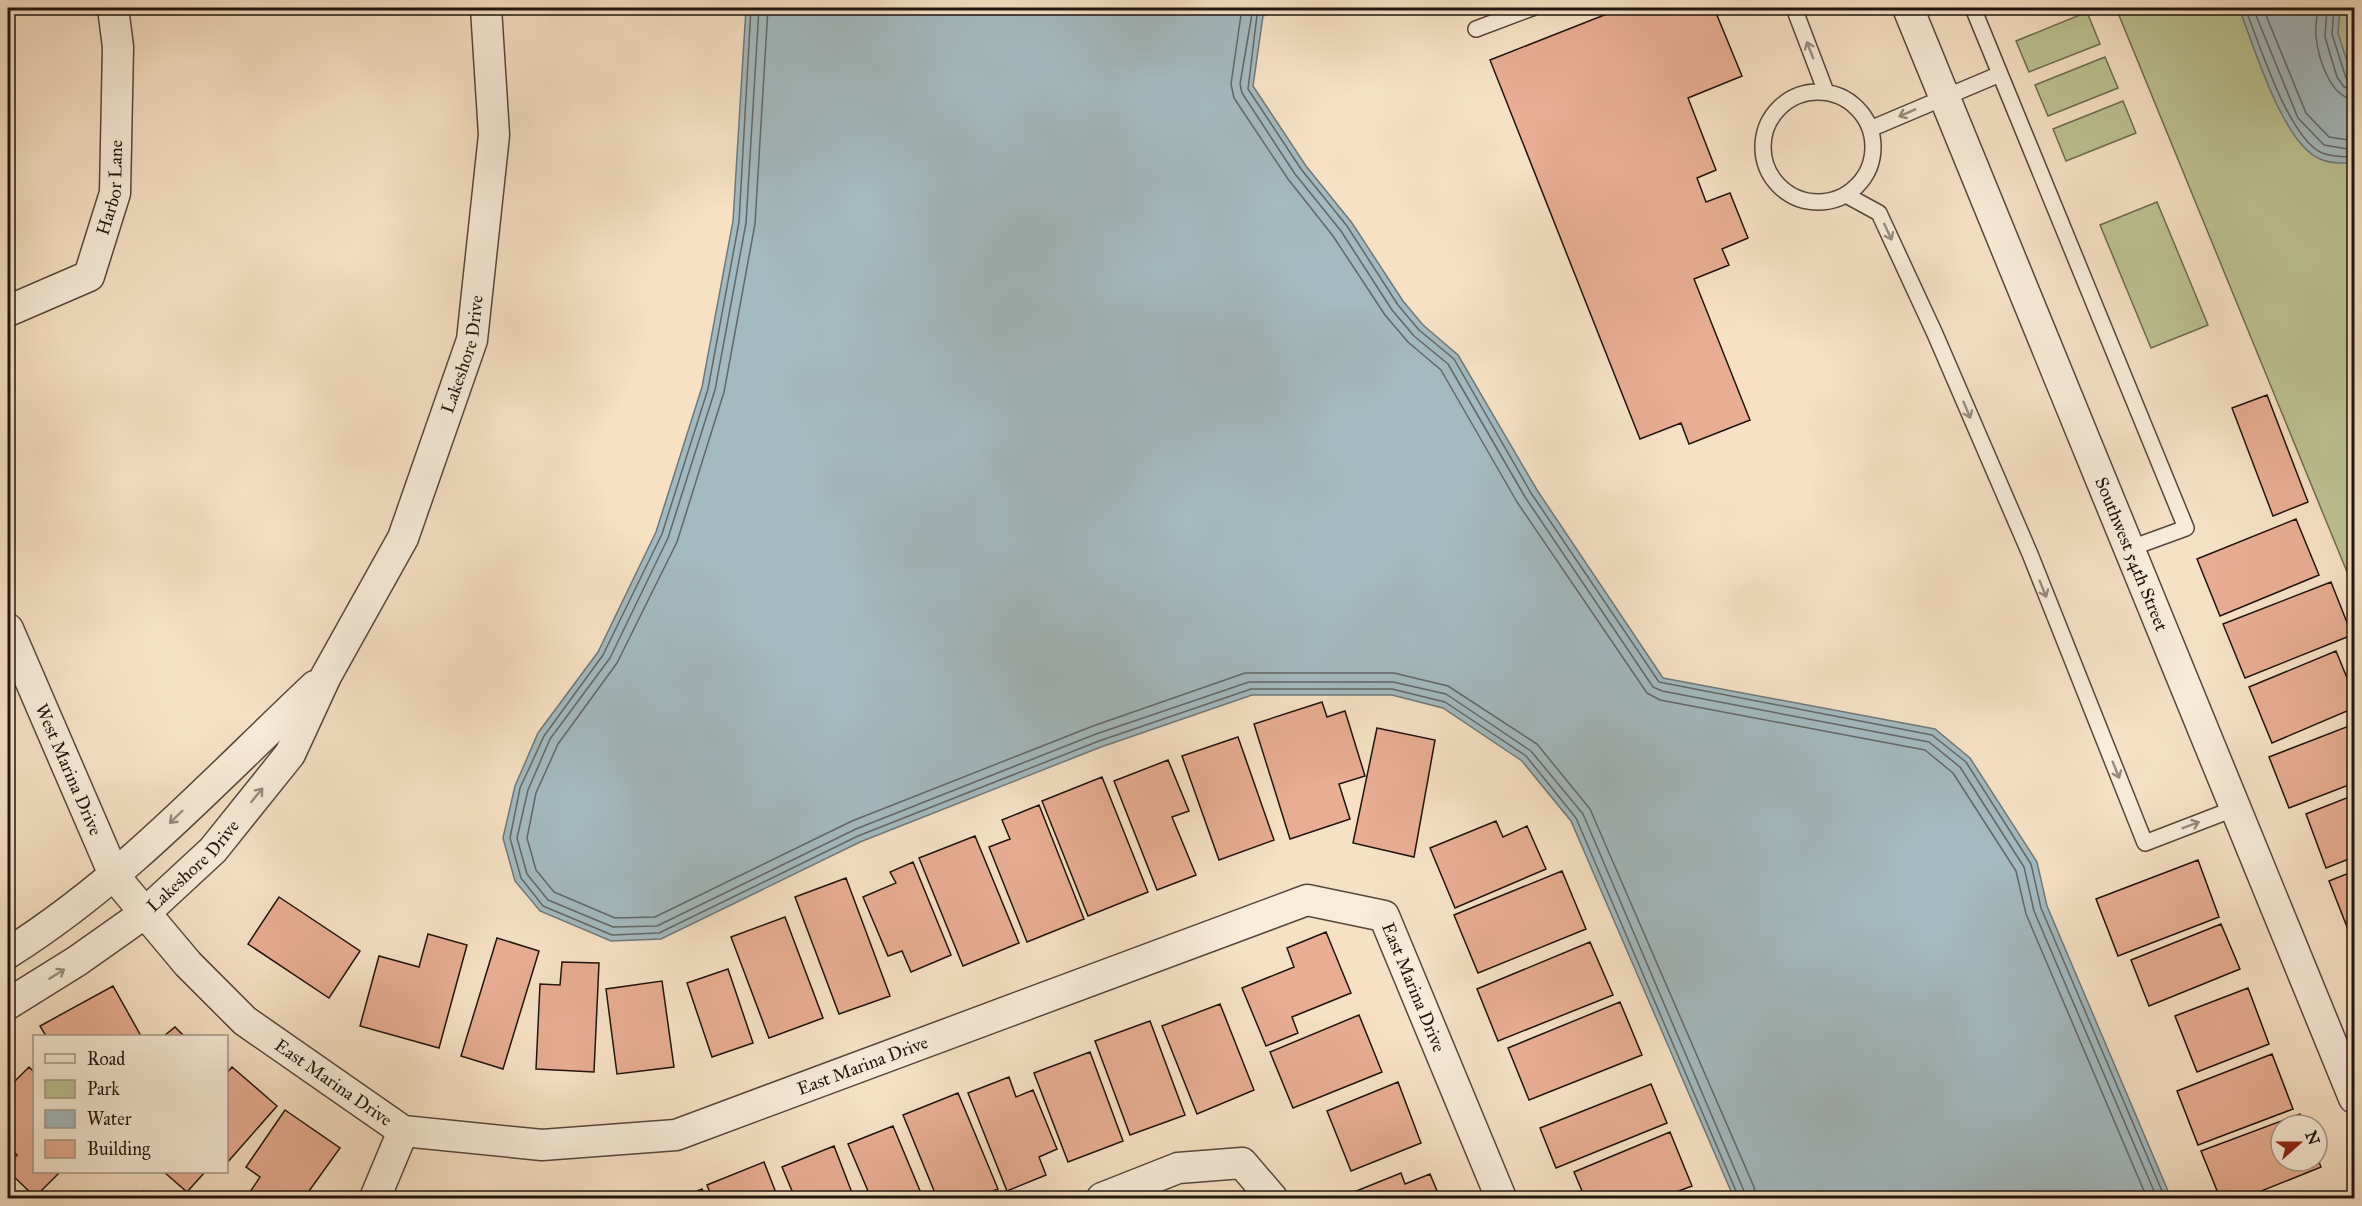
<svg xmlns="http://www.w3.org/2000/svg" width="2362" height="1206" font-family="'IM FELL Great Primer',serif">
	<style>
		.green { fill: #bdc294; stroke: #6e6b51; stroke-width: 1.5 }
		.water { fill: #a3bac0; stroke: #6f7879; stroke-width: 1.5 }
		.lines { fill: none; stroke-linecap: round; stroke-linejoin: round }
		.shore { stroke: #626767; stroke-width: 1.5 }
		.building { fill: #e8ad93; stroke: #20140e; stroke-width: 1.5 }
		.lane-casing { stroke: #56473c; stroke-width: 18 }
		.street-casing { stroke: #56473c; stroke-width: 33 }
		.lane { stroke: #f9ecd9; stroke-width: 15 }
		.street { stroke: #f9ecd9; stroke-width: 30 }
		.oneway { stroke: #978b7e }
		.labels { text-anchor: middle; stroke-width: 4.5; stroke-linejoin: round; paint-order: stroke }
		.street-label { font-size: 18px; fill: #20140e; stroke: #f9ecd9 }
	</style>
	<rect width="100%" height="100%" fill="#f6e1c5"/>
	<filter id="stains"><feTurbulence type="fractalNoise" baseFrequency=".00333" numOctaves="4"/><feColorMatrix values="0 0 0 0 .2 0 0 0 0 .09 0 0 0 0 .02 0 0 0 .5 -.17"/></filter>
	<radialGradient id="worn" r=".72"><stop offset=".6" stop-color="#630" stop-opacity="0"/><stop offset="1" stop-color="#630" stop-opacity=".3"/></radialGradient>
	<path class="green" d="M2116,8H2354V589Z
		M2087,12L2100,44L2029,72L2016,41Z
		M2105,57L2118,88L2048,116L2035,85Z
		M2123,101L2136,133L2066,161L2053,129Z
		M2157,202L2208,325L2151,348L2100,225Z"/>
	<path class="water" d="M746,8H1285L1263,16L1253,86L1306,166L1352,223L1403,301L1423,325L1458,355L1537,490L1663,678L1935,729L1970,758L2037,862L2047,906L2171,1198H1734L1571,821L1522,761L1443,708L1392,695H1252L1101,747L860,842L661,939L611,941L540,911L515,881L503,838L515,786L538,733L598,652L656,532L702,387L733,221Z
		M2239,8H2340L2338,33L2354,83V163C2343,163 2329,164 2318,158C2281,139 2254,46 2239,8Z"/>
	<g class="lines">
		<path class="shore" d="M751,8L739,222L708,389L662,534L603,655L544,736L520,788L510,838L521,878L543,906L612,935L659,933L858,836L1099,741L1251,689H1392L1445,702L1526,756L1576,818L1739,1198
			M759,8L746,223L715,390L668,538L610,658L550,739L528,790L517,838L527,874L548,900L613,927L657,926L856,829L1096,734L1249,682H1393L1446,694L1531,751L1583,814L1747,1198
			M768,8L755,224L724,392L677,542L617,663L558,744L536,793L527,838L536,870L554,892L615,918L655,917L852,821L1093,726L1245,673H1394L1448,686L1537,744L1590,809L1754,1187L1756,1198
			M1242,8L1231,84L1234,98L1288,179L1333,236L1385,315L1408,342L1441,370L1517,502L1647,693L1660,700L1925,750L1953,773L2016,871L2026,914L2147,1198
			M1253,8L1240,84L1242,93L1295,174L1341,231L1392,310L1414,336L1448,364L1525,497L1653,687L1662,691L1929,742L1960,767L2024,867L2034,911L2157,1198
			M1268,8L1257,15L1248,89L1301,169L1347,226L1398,305L1419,330L1454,359L1531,493L1659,682L1932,735L1966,762L2031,864L2041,908L2165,1198
			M2245,8C2259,42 2288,138 2322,153C2333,157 2344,157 2354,157
			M2253,8L2298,118L2324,145L2354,150
			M2263,8L2306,113L2329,137L2354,141
			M2318,8C2317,17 2315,27 2316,36C2318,57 2330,98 2354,99
			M2327,8L2325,37L2337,77L2344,87L2354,90
			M2334,8L2332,34L2346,78L2354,83"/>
	</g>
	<path class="building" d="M1622,8H1714L1742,76L1688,98L1716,170L1697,178L1706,202L1730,193L1748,238L1722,249L1729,265L1694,279L1750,420L1689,444L1681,423L1640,439L1490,60Z
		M2267,395L2308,502L2273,516L2232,408Z
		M2296,519L2319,575L2220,616L2197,559Z
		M2331,582L2352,635L2245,678L2223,624Z
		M2336,651L2354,695V708L2272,743L2249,687Z
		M1322,702L1327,717L1345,711L1365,776L1339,784L1350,819L1290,839L1254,724Z
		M2354,724V783L2289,808L2269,757Z
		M1377,728L1435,740L1414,857L1353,843Z
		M1238,737L1274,840L1219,860L1182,756Z
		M1168,760L1189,811L1172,817L1196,875L1157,890L1114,781Z
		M1102,777L1148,892L1088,916L1042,801Z
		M2354,795V857L2326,868L2306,814Z
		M1039,805L1084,919L1027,942L989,847L1010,839L1002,820Z
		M1496,821L1503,837L1527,826L1546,869L1455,908L1430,848Z
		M975,836L1019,943L963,966L919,858Z
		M2198,860L2219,917L2118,956L2096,899Z
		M913,862L951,955L911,972L902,951L888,956L863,897L896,883L890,872Z
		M1562,871L1586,929L1478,973L1454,915Z
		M2354,871V930L2349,932L2329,881Z
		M846,878L890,996L839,1014L795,897Z
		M279,897L360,951L329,998L248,944Z
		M785,917L823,1018L769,1038L731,937Z
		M2221,924L2240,969L2149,1006L2131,960Z
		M1326,932L1351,993L1292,1017L1298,1033L1266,1046L1242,988L1294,967L1287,948Z
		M428,934L467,945L439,1048L360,1026L379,956L419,967Z
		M497,938L539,951L503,1069L461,1056Z
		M1590,942L1613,995L1498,1041L1477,989Z
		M562,962L599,963L594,1072L536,1069L540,984L560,985Z
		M728,969L753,1043L712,1057L687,983Z
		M662,981L674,1067L617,1074L606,989Z
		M113,986L141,1036H46L40,1026Z
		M2248,988L2269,1044L2197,1072L2175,1016Z
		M1620,1002L1642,1055L1529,1100L1508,1048Z
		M1220,1004L1254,1090L1197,1114L1162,1026Z
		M1359,1015L1382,1072L1293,1108L1270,1052Z
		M1150,1021L1185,1115L1130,1135L1095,1041Z
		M175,1027L184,1036H164Z
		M1090,1052L1123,1141L1068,1162L1034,1073Z
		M2272,1054L2293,1109L2198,1145L2177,1091Z
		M29,1067L34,1072V1172H60L35,1197L8,1171V1165L17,1155L8,1146V1088Z
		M232,1067L277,1106L226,1164V1074Z
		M1009,1077L1016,1097L1033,1090L1057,1149L1039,1157L1046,1175L1007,1191L968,1093Z
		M1398,1082L1421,1143L1351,1171L1327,1111Z
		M1651,1084L1667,1123L1556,1168L1540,1128Z
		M958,1093L998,1189L976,1198H937L903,1115Z
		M285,1110L340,1148L304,1198H246L260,1177L246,1167Z
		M2300,1114L2304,1125H2281V1161H2317V1157L2321,1167L2244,1198H2220L2201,1151Z
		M893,1126L923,1198H871L848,1144Z
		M1670,1132L1692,1186L1660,1198H1585L1574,1172Z
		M834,1146L854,1198H795L782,1167Z
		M764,1162L778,1198H712L707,1185Z
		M164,1172H205L187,1192Z
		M1401,1173L1405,1184L1430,1174L1440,1198H1339Z
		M702,1189L706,1198H680Z
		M144,1191L147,1198H124Z
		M2328,1192L2331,1198H2311Z"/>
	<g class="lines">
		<g class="lane-casing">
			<path id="lane" d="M1794,8L1826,92
				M1476,29L1532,8
				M2000,74L2186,528L2131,548
				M1763 147a55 55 0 1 1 110 0a55 55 0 1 1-110 0Z
				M1870,129L2000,74L1973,8
				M1846,195L1879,213L1935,334L2030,554L2145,843L2236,808"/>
		</g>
		<g class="street-casing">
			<g id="street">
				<path id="s1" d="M1908,8L2354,1098"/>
				<path id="s2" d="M8,311L89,276L115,193L118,47L113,8"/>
				<path id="s3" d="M8,629L115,877L188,964L245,1021L403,1131L542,1145L676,1135L1307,900L1384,916L1501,1198"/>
				<path d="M8,953C123,881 216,779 315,686"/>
				<path id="s4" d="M8,1004L77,961L145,913L213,850L290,754L326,676L403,538L472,340L494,135L486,8"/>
				<path d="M375,1198L403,1131"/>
				<path d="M1102,1198L1178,1168L1242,1163L1272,1198"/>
			</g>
		</g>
		<use href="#lane" class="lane"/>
		<use href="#street" class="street"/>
	</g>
	<defs><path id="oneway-shaft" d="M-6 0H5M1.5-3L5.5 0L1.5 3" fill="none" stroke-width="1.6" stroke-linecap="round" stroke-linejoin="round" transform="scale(1.5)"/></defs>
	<g class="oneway">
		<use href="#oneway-shaft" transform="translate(1810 50) rotate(-111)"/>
		<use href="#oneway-shaft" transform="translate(1907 113) rotate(156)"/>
		<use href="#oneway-shaft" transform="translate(1888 232) rotate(65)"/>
		<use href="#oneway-shaft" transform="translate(1967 410) rotate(67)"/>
		<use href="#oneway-shaft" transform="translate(2043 589) rotate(68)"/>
		<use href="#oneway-shaft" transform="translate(2116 770) rotate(68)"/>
		<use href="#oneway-shaft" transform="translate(257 795) rotate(-51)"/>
		<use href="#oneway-shaft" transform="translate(176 817) rotate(136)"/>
		<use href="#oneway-shaft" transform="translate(2191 825) rotate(-21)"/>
		<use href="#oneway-shaft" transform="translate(57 974) rotate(-32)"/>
	</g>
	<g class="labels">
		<g class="street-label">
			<text dy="6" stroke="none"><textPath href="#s2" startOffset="180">Harbor Lane</textPath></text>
			<text dy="6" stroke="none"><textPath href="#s4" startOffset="818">Lakeshore Drive</textPath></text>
			<text dy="6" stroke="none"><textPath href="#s1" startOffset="590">Southwest 54th Street</textPath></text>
			<text dy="6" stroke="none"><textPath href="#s3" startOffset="153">West Marina Drive</textPath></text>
			<text dy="6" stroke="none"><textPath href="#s4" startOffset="232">Lakeshore Drive</textPath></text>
			<text dy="6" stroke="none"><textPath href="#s3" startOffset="1760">East Marina Drive</textPath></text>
			<text dy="6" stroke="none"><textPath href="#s3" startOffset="1130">East Marina Drive</textPath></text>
			<text dy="6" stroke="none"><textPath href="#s3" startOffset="572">East Marina Drive</textPath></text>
		</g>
	</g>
	<rect width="2362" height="1206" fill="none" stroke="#f6e1c5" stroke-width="30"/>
	<rect x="9" y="9" width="2344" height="1188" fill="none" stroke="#20140e" stroke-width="3"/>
	<rect x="15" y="15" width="2332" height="1176" fill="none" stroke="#20140e" stroke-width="1.5"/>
	<rect x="33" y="1035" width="195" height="138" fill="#f9ecd9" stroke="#a29688" stroke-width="1.5"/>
	<rect x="45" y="1054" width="30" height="9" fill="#f9ecd9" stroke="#a29688" stroke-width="1.5"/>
	<text x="87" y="1065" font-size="18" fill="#20140e">Road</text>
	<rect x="45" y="1080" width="30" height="18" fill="#bdc294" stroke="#a29688" stroke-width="1.5"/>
	<text x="87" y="1095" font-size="18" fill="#20140e">Park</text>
	<rect x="45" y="1110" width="30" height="18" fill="#a3bac0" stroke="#a29688" stroke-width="1.5"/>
	<text x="87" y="1125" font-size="18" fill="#20140e">Water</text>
	<rect x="45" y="1140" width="30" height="18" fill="#e8ad93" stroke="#a29688" stroke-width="1.5"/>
	<text x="87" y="1155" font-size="18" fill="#20140e">Building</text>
	<g transform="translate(2299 1143) rotate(69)"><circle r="28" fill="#f9ecd9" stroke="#a29688" stroke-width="1.5"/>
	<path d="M0-4.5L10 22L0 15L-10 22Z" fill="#8f2418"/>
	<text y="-9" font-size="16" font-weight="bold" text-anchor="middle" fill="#20140e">N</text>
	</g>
	<rect width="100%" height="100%" filter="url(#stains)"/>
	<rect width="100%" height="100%" fill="url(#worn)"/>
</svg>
